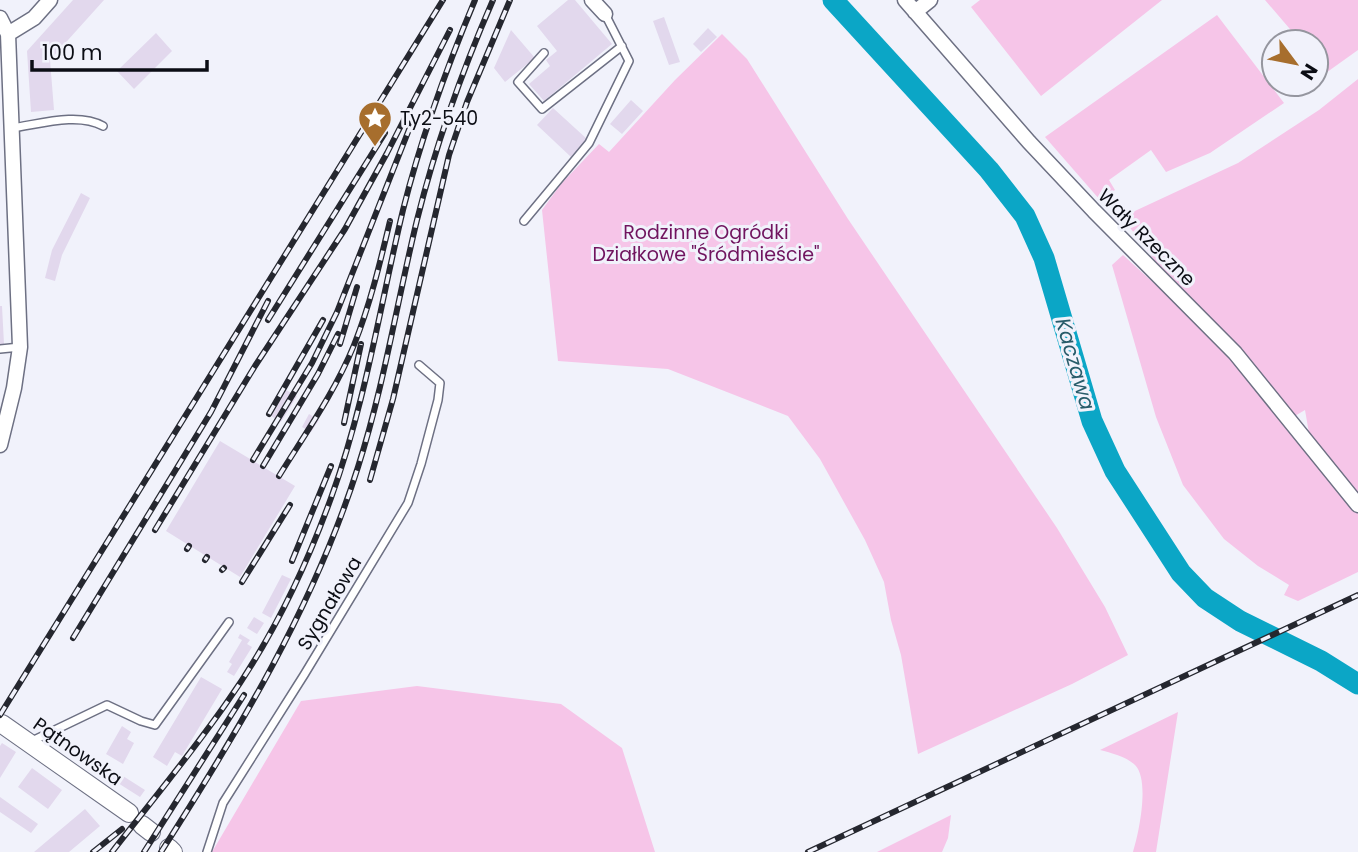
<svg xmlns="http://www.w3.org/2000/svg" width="1358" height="852" font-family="Poppins,sans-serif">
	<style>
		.green { fill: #f6c5e8 }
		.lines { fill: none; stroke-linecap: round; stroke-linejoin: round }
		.river { stroke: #0ba6c6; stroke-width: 21 }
		.building { fill: #e2d8ed }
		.service-casing { stroke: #6d7083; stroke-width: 10 }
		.minor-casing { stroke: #6d7083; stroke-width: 17 }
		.tertiary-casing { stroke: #6d7083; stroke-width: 20 }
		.service { stroke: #fff; stroke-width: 7 }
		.minor { stroke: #fff; stroke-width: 14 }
		.tertiary { stroke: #fff; stroke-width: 18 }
		.rail-casing { stroke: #25272f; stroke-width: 6 }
		.rail { stroke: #f1f2fb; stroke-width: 3.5; stroke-dasharray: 10; stroke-linecap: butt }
		.labels { text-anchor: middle; stroke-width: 6; stroke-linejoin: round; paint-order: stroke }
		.poi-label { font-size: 19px; fill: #0b0d14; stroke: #f1f2fb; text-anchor: start }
		.park-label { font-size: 19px; fill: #70145f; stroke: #f1f2fb }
		.street-label { font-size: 19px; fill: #0b0d14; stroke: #f1f2fb }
		.water-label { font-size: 21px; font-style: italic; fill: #285c6a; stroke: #f1f2fb }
	</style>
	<rect width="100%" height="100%" fill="#f1f2fb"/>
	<path class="green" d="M980,0H1162L1041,96L971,7Z
		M1265,0H1358V50L1316,80V42H1301Z
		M1217,15L1284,103L1210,153L1166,172L1151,150L1109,180L1115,190L1100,200L1045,137Z
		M722,34L747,59L848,219L1057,528L1105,607L1128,655L1072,684L918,754L901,655L891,620L884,582L865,540L820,459L788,416L668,369L558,361L542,210L561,184L599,144L609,152L675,80Z
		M1358,79V498L1310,439L1305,410L1293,417L1161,269L1122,217L1238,163L1319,110Z
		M1123,255L1216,340L1358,514V572L1298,601L1284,595L1289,585L1258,566L1224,539L1183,485L1156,417L1112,265Z
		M417,686L561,704L622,748L655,852H212L301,701Z
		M1178,712L1156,852H1133C1139,833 1150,780 1135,765C1127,757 1111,753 1100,750Z
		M951,815L948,838L942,852H877Z"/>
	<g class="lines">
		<path class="river" d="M833,0L989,170L1025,216L1044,258L1092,421L1115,471L1181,573L1205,598L1240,621L1321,661L1358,684"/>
	</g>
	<path class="building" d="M73,0H104L50,60L54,110L31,112L27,51Z
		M568,0H575L612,44L544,101L529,84L550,66L546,60L557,51L537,26Z
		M664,17L680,62L669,65L653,21Z
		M708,28L717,37L701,52L693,44Z
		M511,30L535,58L505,82L494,68Z
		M156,33L172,51L134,89L117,71Z
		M631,100L643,111L622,134L610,124Z
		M553,108L587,139L571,157L537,125Z
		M81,193L90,198L62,255L55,281L45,278L52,250Z
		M0,306H2L4,344L0,345Z
		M286,390L297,396L281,422L271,416Z
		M309,414L319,420L311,432L302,427Z
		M220,441L295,486L240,577L166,531Z
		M282,575L291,579L271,618L262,613Z
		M254,617L264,623L257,634L247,628Z
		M240,634L250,640L247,644L252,647L234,676L227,672L232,664L229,662L242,640L238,638Z
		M201,677L222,689L182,756L175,752L167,766L153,757Z
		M122,726L131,732L127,739L134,743L123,764L106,754Z
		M2,743L16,752L0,778V746Z
		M93,757L145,790L140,797L88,764Z
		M32,768L62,790L48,809L18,787Z
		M0,797L38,824L31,833L0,812Z
		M85,809L100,826L69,852H34Z"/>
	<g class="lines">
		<g class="service-casing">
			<path id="service" d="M544,53L518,82L542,109L622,46
				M12,128C40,124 78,112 103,126
				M524,221L589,143L629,61L605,14
				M0,349L20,347
				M30,742L107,705L141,721L155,725L229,622
				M207,852L223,803L304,675L408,503L421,464L438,400L440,383L419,365"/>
		</g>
		<g class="minor-casing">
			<path id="minor" d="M592,0L605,14
				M905,0L1029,142L1094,211L1235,353L1358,505
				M915,12L930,0
				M0,18L8,34L20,347L14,388L0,445
				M8,34L34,18L50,0"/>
		</g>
		<g class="tertiary-casing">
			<path id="tertiary" d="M2,724L129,813
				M142,825L151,832
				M169,848L173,852"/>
		</g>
		<use href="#service" class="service"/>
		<use href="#minor" class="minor"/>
		<use href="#tertiary" class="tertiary"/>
		<g class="rail-casing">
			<path id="rail" d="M268,320L385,133
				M340,344L357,287
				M269,414L323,320
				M344,423L361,344
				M253,460L312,363L337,312L412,122
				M263,466L318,374L338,334
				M279,476C305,434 335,392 354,345C370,305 380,263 390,221
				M370,480L393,399L449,155L467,102L510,0
				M155,530L255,366L345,229L387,153L450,30
				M187,549L189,546
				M205,560L207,557
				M292,561L331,466
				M222,570L224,568
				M242,582L290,505
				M73,638L211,412L268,301
				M0,715L443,0
				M93,852L122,829
				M112,852C150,803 190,755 225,705C270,642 305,570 331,498C365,405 380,306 403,210C421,138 446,69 475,0
				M144,852L244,695
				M161,852C239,730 314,606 358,467C384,386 397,302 417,220C436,144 462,71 493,0
				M808,852L1358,595"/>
		</g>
		<use href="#rail" class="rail"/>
	</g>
	<defs>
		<g id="sight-pin" transform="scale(1.75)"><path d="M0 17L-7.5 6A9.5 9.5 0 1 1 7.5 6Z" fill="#a76e2d" stroke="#f1f2fb"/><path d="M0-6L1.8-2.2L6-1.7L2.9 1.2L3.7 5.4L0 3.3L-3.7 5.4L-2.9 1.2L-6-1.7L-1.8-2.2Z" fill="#fff"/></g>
	</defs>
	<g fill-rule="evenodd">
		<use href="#sight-pin" x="375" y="118"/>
	</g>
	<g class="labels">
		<g class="poi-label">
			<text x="400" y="125">Ty2-540</text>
		</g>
		<g class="park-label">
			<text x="706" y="239">Rodzinne Ogródki<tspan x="706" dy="22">Działkowe "Śródmieście"</tspan></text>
		</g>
		<g class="street-label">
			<text transform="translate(1147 237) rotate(45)" y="7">Wały Rzeczne</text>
			<text transform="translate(329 603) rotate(-59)" y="7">Sygnałowa</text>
			<text transform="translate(78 751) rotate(35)" y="7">Pątnowska</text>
		</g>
		<g class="water-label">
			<text transform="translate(1075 364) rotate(74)" y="7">Kaczawa</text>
		</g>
	</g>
	<g transform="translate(1295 63) rotate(122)"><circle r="33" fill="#f1f2fb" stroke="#95969f" stroke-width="2"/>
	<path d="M0-5L12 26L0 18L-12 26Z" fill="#a76e2d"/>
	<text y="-10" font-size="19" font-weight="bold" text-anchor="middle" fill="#0b0d14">N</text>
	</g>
	<path d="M32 60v10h175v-10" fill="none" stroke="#0b0d14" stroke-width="3.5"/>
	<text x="42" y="60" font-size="21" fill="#0b0d14" stroke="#f1f2fb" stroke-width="5" paint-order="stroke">100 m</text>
</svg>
